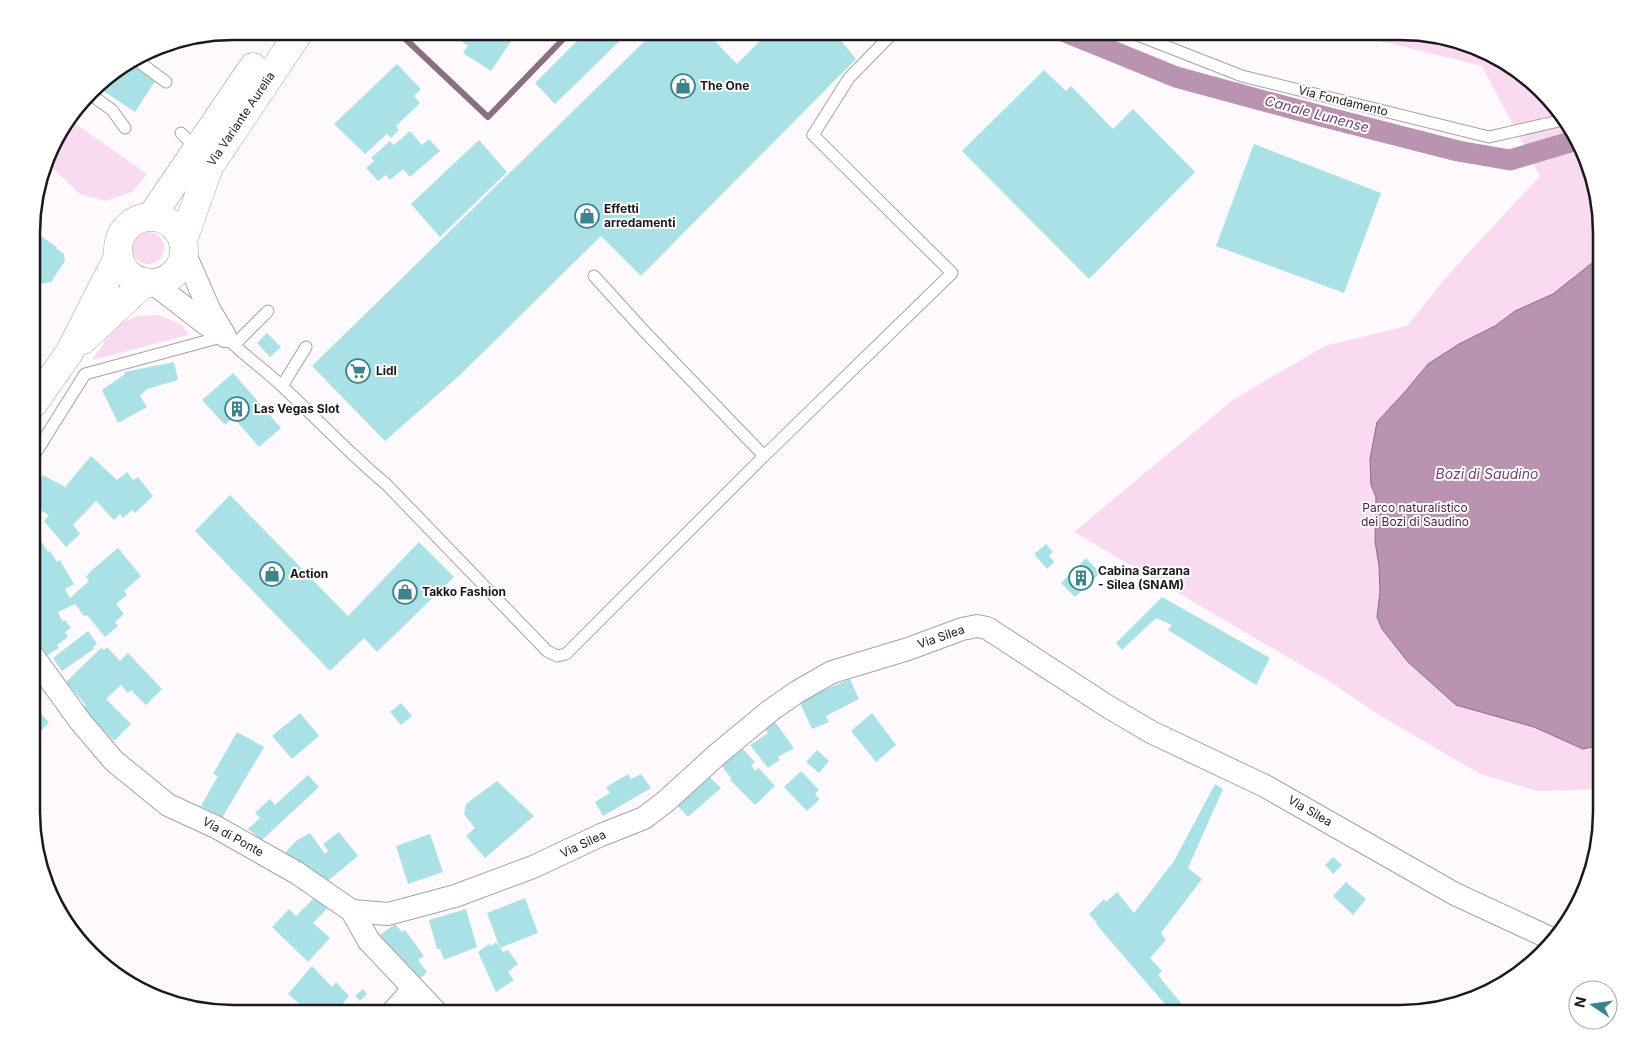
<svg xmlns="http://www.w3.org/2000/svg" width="1633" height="1045" font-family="Inter,sans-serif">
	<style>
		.green { fill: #f9daf0 }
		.water { fill: #b993af; stroke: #8a6e82 }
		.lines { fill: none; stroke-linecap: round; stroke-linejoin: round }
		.stream { stroke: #8a6e82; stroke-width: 6 }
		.canal { stroke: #b993af; stroke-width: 21 }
		.building { fill: #a9e1e7 }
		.service-casing { stroke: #a7a1a5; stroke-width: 13 }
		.minor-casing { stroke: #a7a1a5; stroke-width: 24 }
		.primary-casing { stroke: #a7a1a5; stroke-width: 29 }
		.service { stroke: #fff; stroke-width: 11 }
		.minor { stroke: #fff; stroke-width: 22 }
		.primary { stroke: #fff; stroke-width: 28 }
		.labels { text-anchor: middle; stroke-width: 4; stroke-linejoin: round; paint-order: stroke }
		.poi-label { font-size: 12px; font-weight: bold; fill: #1b191a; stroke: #fff; text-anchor: start }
		.street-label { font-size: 12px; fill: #1b191a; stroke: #fff }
		.park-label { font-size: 12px; fill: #4a1b40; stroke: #fff }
		.water-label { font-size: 14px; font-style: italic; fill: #754369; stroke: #fff }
		.rim { fill: none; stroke: #1b191a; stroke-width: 2.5 }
	</style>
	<rect width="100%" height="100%" fill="#fef9fd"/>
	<path class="green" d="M1339,31H1400L1465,42L1512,65L1575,132L1601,220V789L1538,791L1480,774L1376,713L1332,683L1074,532L1234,399L1325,346L1407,326L1448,275L1540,176L1482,66Z
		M70,120L147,174L132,192L105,201L80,194L46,162L52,144Z
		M132 248a16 16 0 1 1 32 0a16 16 0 1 1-32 0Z
		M159,315L182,325L189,335L92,360L117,325L138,316Z"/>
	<path class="water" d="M1601,256V742L1596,746L1583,749L1534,727L1456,705L1408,662L1382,629L1377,617L1380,592L1379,566L1375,541L1376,497L1371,485L1370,459L1377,422L1404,393L1428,364L1459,344L1495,326L1515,311L1553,294Z"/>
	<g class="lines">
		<path class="stream" d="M397,31L488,117L571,31"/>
		<path class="canal" d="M1063,31L1176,77L1294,109L1458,151L1510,160L1577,140"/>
	</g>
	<path class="building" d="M441,31H518L491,71L463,53L468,46L458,39L457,42Z
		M587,31H630L555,104L535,83Z
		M655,31H705L737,64L770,31H833L856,59L641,276L601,236L460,375L385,441L312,366Z
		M132,61L157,78L135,112L96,86L100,82Z
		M397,64L421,89L414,96L420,103L396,126L399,130L391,138L387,134L365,154L334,124Z
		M1044,70L1066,91L1071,86L1113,129L1133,109L1195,172L1089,279L962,151Z
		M410,131L422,145L429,139L440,151L410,177L403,169L390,180L386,175L378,181L366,168L374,161L371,158L390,141L394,145Z
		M479,140L507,172L440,237L411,204Z
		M1254,144L1381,193L1344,293L1216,246Z
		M33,231L57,247L56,248L64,254L65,261L51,282L33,285Z
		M267,333L281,347L270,357L257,343Z
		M174,362L178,380L147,389L140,396L147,407L118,423L102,390L125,374L124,372Z
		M233,373L281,428L259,447L233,417L225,425L202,400Z
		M91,456L117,480L127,472L133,480L138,477L153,496L135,513L132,510L123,518L120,514L114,520L96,501L73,525L80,534L66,547L44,521L49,515L33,506V482L36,476L41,478L43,475L65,487Z
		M230,495L348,616L419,542L454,577L377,652L364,638L330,671L195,531Z
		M33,536L35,540L39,538L48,552L50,551L57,562L60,560L74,584L65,589L70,598L89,581L86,577L91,571L118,548L141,576L124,591L127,595L116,604L124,614L115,622L118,626L105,637L87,615L84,616L75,604L58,612L62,621L65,620L71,628L65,632L68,637L57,645L59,648L46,656L33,636Z
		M1046,544L1053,552L1049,556L1054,562L1047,569L1034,554Z
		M1086,558L1100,573L1075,597L1061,583Z
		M1162,597L1270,658L1256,685L1168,630L1172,625L1156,618L1122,650L1116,643Z
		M88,631L97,644L93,647L94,649L62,671L53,658Z
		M107,647L120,661L128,653L162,689L146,705L131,690L128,693L121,685L106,699L131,724L114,741L83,709L86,705L66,682L101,648L104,650Z
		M850,679L859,699L826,716L829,722L812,729L799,701Z
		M401,703L412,716L401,725L390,712Z
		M37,710L49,722L33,740V714Z
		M300,713L319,736L292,759L272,736Z
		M872,713L896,745L876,762L851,731Z
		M775,722L794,748L778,757L780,760L768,768L750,745L768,733L765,729Z
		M237,732L264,747L222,818L201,806L218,776L213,774Z
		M741,747L755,762L751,765L755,771L759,768L775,786L755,805L730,780L731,778L721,765Z
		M817,750L829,761L819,773L806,762Z
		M801,771L819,790L815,794L820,799L807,811L784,787Z
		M628,774L631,779L641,774L651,788L603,816L595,802L610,793L606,787Z
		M308,775L319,787L262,840L248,829L260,818L255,813L270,799L275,805Z
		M709,776L721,788L688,817L677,805Z
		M497,781L534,816L485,858L466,836L475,828L464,814L466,804Z
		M1215,784L1223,789L1188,868L1202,879L1161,933L1166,940L1150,958L1162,971L1158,975L1189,1013H1168L1167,1012L1170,1010L1096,924L1097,923L1089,914L1104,899L1106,902L1117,892L1134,913L1174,861Z
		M339,832L358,856L324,884L285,853L296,841L310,833L325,854L328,851L323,844Z
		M430,834L443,872L408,884L396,846Z
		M1333,857L1342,865L1333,874L1325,865Z
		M1346,882L1366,899L1353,915L1333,896Z
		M315,897L327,909L313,923L330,938L308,962L272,927L289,909L296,916Z
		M525,898L538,933L500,948L487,913Z
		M466,909L477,947L444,960L440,949H437L429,920Z
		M395,924L402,932L405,930L424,956L418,960L427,972L415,983L379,936Z
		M496,942L503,952L508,950L518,964L508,972L514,980L496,992L478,952L489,944L491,946Z
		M312,966L332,987L336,982L349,996L334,1014H311L288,994Z
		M363,989L367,994L360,1001L355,996Z
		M417,1001L428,1014H404Z"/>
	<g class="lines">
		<g class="service-casing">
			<path id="service" d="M1127,31L1242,76L1489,137L1563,120
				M135,59L166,82
				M90,94L112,110L125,128
				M181,133L197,149
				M594,276L645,332L764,456
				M234,345L268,311
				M282,386L306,347
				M33,457L85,374L225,336C243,355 264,369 283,387C318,420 351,455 387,485L547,651L557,656L566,654L764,456L952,273L813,135L849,78L895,31"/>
		</g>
		<g class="minor-casing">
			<path id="minor" d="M184,252L209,309L225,336
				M153,283L206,324L220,333
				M33,656L80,721L114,761L168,805L216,827L297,873L352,911L369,941L438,1014
				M352,911L388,914L455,896L533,867L601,835L644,818L665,802L719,753L771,710L797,692L832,672L908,649L962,629L977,626L987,628L1107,706L1151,732L1265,786L1455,894L1552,939
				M391,1014L413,989"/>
		</g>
		<g class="primary-casing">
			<path id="primary" d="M151,217L253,67
				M118 250a33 33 0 1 1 66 0a33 33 0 1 1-66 0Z
				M183,240L209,167L300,31
				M83,340L145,282
				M33,404L69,353L118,257"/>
		</g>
		<use href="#service" class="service"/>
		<use href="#minor" class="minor"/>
		<use href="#primary" class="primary"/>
	</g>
	<defs>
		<g id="shop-ring" transform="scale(1.25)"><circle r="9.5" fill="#fff" stroke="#3c848b" stroke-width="1.5"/><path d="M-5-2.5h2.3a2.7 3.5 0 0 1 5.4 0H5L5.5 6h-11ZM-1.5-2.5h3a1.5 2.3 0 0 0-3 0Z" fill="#3c848b"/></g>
		<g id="supermarket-ring" transform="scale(1.25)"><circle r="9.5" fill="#fff" stroke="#3c848b" stroke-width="1.5"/><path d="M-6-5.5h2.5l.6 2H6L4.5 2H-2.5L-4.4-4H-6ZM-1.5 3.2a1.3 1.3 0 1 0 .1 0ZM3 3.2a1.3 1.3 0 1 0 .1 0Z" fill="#3c848b"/></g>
		<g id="building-ring" transform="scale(1.25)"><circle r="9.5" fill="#fff" stroke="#3c848b" stroke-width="1.5"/><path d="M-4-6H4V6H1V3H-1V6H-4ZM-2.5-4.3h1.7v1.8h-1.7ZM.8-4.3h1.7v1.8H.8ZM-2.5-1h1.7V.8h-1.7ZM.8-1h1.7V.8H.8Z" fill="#3c848b"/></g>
	</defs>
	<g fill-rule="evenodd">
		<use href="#shop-ring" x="683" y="86"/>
		<use href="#shop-ring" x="587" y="216"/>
		<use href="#supermarket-ring" x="358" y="371"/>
		<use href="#building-ring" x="237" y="409"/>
		<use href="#shop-ring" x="272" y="574"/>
		<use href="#building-ring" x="1081" y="578"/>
		<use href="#shop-ring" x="405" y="592"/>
	</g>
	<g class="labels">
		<g class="poi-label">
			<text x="700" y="90">The One</text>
			<text x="604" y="213">Effetti<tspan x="604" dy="14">arredamenti</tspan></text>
			<text x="376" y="375">Lidl</text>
			<text x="254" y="413">Las Vegas Slot</text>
			<text x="1098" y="575">Cabina Sarzana<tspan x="1098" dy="14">- Silea (SNAM)</tspan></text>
			<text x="290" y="578">Action</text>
			<text x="422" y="596">Takko Fashion</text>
		</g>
		<g class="street-label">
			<text transform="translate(1343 101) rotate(14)" y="4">Via Fondamento</text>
			<text transform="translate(241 119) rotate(-56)" y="4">Via Variante Aurelia</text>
			<text transform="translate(941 637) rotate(-19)" y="4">Via Silea</text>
			<text transform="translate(1310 811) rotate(30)" y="4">Via Silea</text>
			<text transform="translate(233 837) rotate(29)" y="4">Via di Ponte</text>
			<text transform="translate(583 844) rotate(-25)" y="4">Via Silea</text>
		</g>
		<g class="park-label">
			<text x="1415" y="512">Parco naturalistico<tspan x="1415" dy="14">dei Bozi di Saudino</tspan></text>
		</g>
		<g class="water-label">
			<text transform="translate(1317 114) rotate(15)" y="5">Canale Lunense</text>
			<text x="1487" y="479">Bozi di Saudino</text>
		</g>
	</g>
	<path d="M0 0H1633V1045H0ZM233 40H1400A193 193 0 0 1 1593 233V812A193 193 0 0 1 1400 1005H233A193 193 0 0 1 40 812V233A193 193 0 0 1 233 40Z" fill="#fff" fill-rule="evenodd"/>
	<path class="rim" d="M233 40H1400A193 193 0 0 1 1593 233V812A193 193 0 0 1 1400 1005H233A193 193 0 0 1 40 812V233A193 193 0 0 1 233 40Z"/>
	<g transform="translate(1593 1005) rotate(283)"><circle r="24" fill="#ffffff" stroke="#a4a3a3"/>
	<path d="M0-4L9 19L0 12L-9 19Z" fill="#3c848b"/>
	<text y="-8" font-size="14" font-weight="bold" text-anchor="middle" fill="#1b191a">N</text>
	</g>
</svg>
